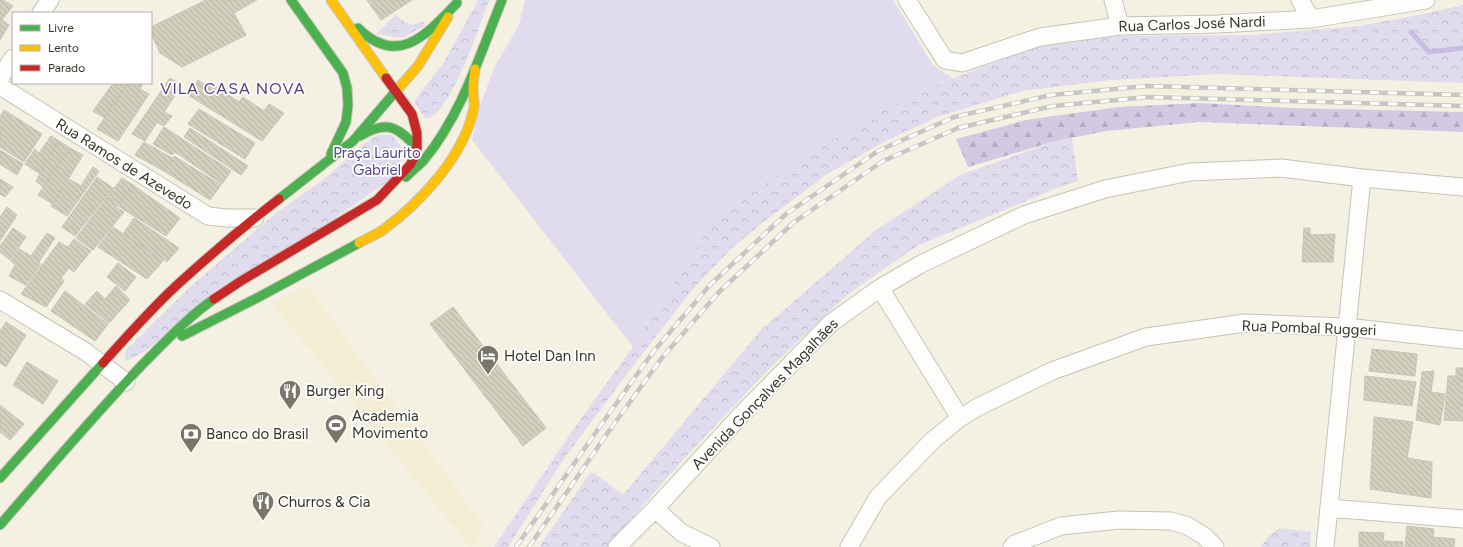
<svg xmlns="http://www.w3.org/2000/svg" width="1463" height="547" font-family="Figtree,sans-serif">
<defs>
<pattern id="forest-firs" width="22" height="20" patternUnits="userSpaceOnUse"><rect width="22" height="20" fill="#d2cae3"/><path d="M5 1l3.5 6h-7zM16 11l3.5 6h-7z" fill="#b5aec3"/></pattern>
<pattern id="park-crowns" width="20" height="18" patternUnits="userSpaceOnUse"><rect width="20" height="18" fill="#e1dbee"/><path d="M2 6a3 3 0 1 1 6 0M12 15a3 3 0 1 1 6 0" fill="none" stroke="#c2bdcc"/></pattern>
<pattern id="building-back-hatch" width="6" height="6" patternUnits="userSpaceOnUse"><rect width="6" height="6" fill="#d3cfbd"/><path d="M-1 5l2 2M0 0l6 6M5-1l2 2" fill="none" stroke="#b6b2a3"/></pattern>
</defs>
<rect width="100%" height="100%" fill="#f4f1e2"/>
<path fill="#f3eed3" d="M307 286 484 526 472 547H470L272 303Z"/>
<path fill="#e1dbee" d="M525 0H893L933 65 952 78 914 93 819 147 715 218 633 347 472 140 479 109 494 68 519 25Z"/>
<path fill="url(#forest-firs)" d="M1200 103 1291 108 1463 112V132L1199 122 1106 131 1056 141 968 167 956 139 1026 120 1119 107Z"/>
<path fill="url(#park-crowns)" d="M478 0H489C482 19 448 123 425 118L415 103V100L444 62Z
M1463 5V83L1218 74 1111 80 1022 91 940 116 888 140 827 174 765 221 732 248 692 290 636 362 563 460 508 547H494L579 421 633 347 715 218 819 147 914 93 1035 47 1117 36 1252 35 1359 26 1429 13Z
M396 15C405 23 410 28 422 21L426 25 402 38 376 34Z
M377 135H392L406 152 391 179 145 351 129 360 124 361 126 350 191 286 275 214 325 178 363 145Z
M1072 138 1078 181 1057 188 917 246 848 294 770 368 681 462 607 547H539L590 473H594L623 495 761 330 876 230 960 175 1056 141Z
M1280 528 1311 532 1310 547H1261L1269 535Z"/>
<g fill="none" stroke-linecap="round" stroke-linejoin="round">
<path stroke="#c6bde1" stroke-width="5" d="M1411 32 1429 52 1463 48"/>
</g>
<path fill="url(#building-back-hatch)" stroke="#c7c4b9" d="M0 0H3L13 6 2 20 9 25 0 40Z
M206 0H257L234 13 246 35 182 67 160 53 151 33V27Z
M367 0H412L381 20Z
M170 78 182 85 164 112 172 116 164 126 157 122 145 141 132 134Z
M198 80 208 87 211 83 239 102 243 97 264 111 269 104 284 113 262 141 188 95Z
M113 83H128L105 118 93 111Z
M128 83H143L140 89 149 94 118 141 97 129Z
M199 109 255 143 245 159 188 124Z
M4 110 42 134 24 162 0 147V117Z
M164 127 231 171 222 184 175 152 172 155 153 144Z
M190 128 248 166 241 175 184 137Z
M51 136 59 141 40 174 25 164 35 149 39 153Z
M59 141 70 148 43 187 36 181Z
M144 142 172 158 164 171 135 155Z
M70 148 83 155 53 204 38 195Z
M0 150 23 164 17 175 0 164Z
M174 156 221 185 210 200 164 171Z
M93 167 99 171 67 216 51 206 69 179 81 186Z
M97 177 113 188 75 236 62 227Z
M122 178 133 185 116 207 124 212 93 250 76 238Z
M0 179 13 187 5 197 0 194Z
M133 185 180 218 166 236 118 206Z
M7 207 17 215 0 241V217Z
M134 218 179 248 167 262 123 234Z
M113 227 163 261 147 279 98 247Z
M13 228 26 237 10 260 0 252V246Z
M1304 228H1310V235L1335 234 1333 262H1302Z
M47 233 55 238 39 262 41 264 26 285 9 276 15 265 11 261 19 249 31 256Z
M74 239 91 251 74 272 69 268 61 278 64 281 46 307 21 294 59 242 68 247Z
M118 263 136 277 125 291 107 277Z
M116 286 130 300 109 323 85 304 97 291 105 299Z
M65 291 108 324 95 341 51 311Z
M453 307 546 428 523 446 430 324Z
M6 322 26 335 6 367 0 363V331Z
M1372 349 1417 354 1415 376 1369 371Z
M27 362 58 381 43 404 13 385Z
M1456 368H1463V421L1444 420 1448 376H1456Z
M1434 371 1431 392 1445 394 1440 425 1416 420 1422 372Z
M1365 376 1416 382 1412 406 1364 400Z
M0 405 24 424 10 440 0 432Z
M1374 417 1413 422 1407 458 1432 462 1431 498 1370 489Z
M1407 526 1434 529 1432 547H1405Z
M1359 532 1384 533 1383 541 1403 542V547H1359Z
M1433 537 1455 539 1454 547H1432Z"/>
<g fill="none" stroke-linecap="round" stroke-linejoin="round">
<g stroke="#c6c4b8" stroke-width="19">
<path id="street" d="M907 0 945 60 962 63 1040 37 1120 26 1218 24 1311 19 1426 0
M1113 0 1120 26
M1300 0 1311 19
M41 13 50 0
M0 78 13 58
M0 86 208 216 227 218H255
M880 288 960 418
M0 300 86 352 126 382
M1329 508 1463 519
M655 509 682 533 711 547
M617 547 655 509 741 415 831 323 880 288 921 264 1024 215 1105 189 1190 172 1281 168 1362 178 1463 187
M849 547 878 497 933 440 960 418 978 407 1052 371 1146 337 1245 323 1346 327 1463 340
M1012 547 1015 544 1061 526 1119 520 1171 521 1188 526 1204 536 1215 547
M1325 547 1362 178"/>
</g>
<g stroke="#c6c4b8" stroke-width="11">
<path id="fast" d="M291 0 343 73 347 88 348 105 346 122 331 154
M358 28C398 68 427 34 457 3
M360 136C387 120 397 126 417 148
M406 177C412 171 418 166 424 160 462 114 480 54 502 0
M279 199 353 141 396 91
M182 336 257 298 359 243
M0 478 103 363
M0 525C47 471 93 416 143 364 165 342 188 317 214 299"/>
</g>
<g stroke="#c6c4b8" stroke-width="11">
<path id="slow" d="M331 0 386 78
M396 91 418 66 448 17
M359 243C366 239 375 235 383 230 421 202 464 156 474 108 475 103 473 96 473 90 473 83 474 76 475 69"/>
</g>
<g stroke="#c6c4b8" stroke-width="11">
<path id="jam" d="M214 299 241 281 377 200 410 165 416 154 417 148V133L412 114 386 78
M103 363C127 336 151 309 177 285 210 255 244 226 279 199"/>
</g>
<use href="#street" stroke="#fdfdfb" stroke-width="17"/>
<use href="#fast" stroke="#4caf50" stroke-width="9"/>
<use href="#slow" stroke="#ffc107" stroke-width="9"/>
<use href="#jam" stroke="#c62828" stroke-width="9"/>
<g stroke="#c6c6c2" stroke-width="4.5">
<path id="rail" d="M516 547 601 425 653 352 710 285 786 214 878 151 954 117 1051 95 1147 86 1463 95
M529 547 609 431 661 359 718 293 793 223 883 161 958 128 1053 106 1148 97 1463 106"/>
</g>
<use href="#rail" stroke="#fff" stroke-width="3" stroke-dasharray="9" stroke-linecap="butt"/>
</g>
<defs>
<g id="hotel-pin" transform="scale(1.15)"><path d="M0 17L-7.5 6A9.5 9.5 0 1 1 7.5 6Z" fill="#79776a" stroke="#fff"/><path d="M-6-4.5h1.5V1H6V5H4.5V3h-9V5H-6ZM-4 0a1.8 1.8 0 1 1 3.6 0ZM.5 0V-2.5h3Q6-2.5 6 0Z" fill="#fff"/></g>
<g id="restaurant-pin" transform="scale(1.15)"><path d="M0 17L-7.5 6A9.5 9.5 0 1 1 7.5 6Z" fill="#79776a" stroke="#fff"/><path d="M-5-6h1v4h1v-4h1v4h1v-4h1v5L-1.5 .5V6h-2V.5L-5-1ZM5-6V6H3V1.5H1.5Q1.5-4 5-6Z" fill="#fff"/></g>
<g id="stadium-pin" transform="scale(1.15)"><path d="M0 17L-7.5 6A9.5 9.5 0 1 1 7.5 6Z" fill="#79776a" stroke="#fff"/><path d="M0-5a6.5 5 0 1 0 0 10a6.5 5 0 1 0 0-10ZM-3.5-1.8h7v3.6h-7Z" fill="#fff"/></g>
<g id="bank-pin" transform="scale(1.15)"><path d="M0 17L-7.5 6A9.5 9.5 0 1 1 7.5 6Z" fill="#79776a" stroke="#fff"/><path d="M-6-4H6V4H-6ZM0-2.3a2.3 2.3 0 1 0 0 4.6a2.3 2.3 0 1 0 0-4.6Z" fill="#fff"/></g>
</defs>
<g fill-rule="evenodd">
<use href="#hotel-pin" x="488" y="356"/>
<use href="#restaurant-pin" x="290" y="391"/>
<use href="#stadium-pin" x="336" y="425"/>
<use href="#bank-pin" x="191" y="434"/>
<use href="#restaurant-pin" x="263" y="502"/>
</g>
<g text-anchor="middle" dominant-baseline="central" stroke-width="3.5" stroke-linejoin="round" paint-order="stroke">
<g font-size="15" fill="#37352a" stroke="#fff">
<text transform="translate(1192 24) rotate(-2)">Rua Carlos José Nardi</text>
<text transform="translate(124 164) rotate(32)">Rua Ramos de Azevedo</text>
<text transform="translate(1309 328) rotate(2)">Rua Pombal Ruggeri</text>
<text transform="translate(765 394) rotate(-46)">Avenida Gonçalves Magalhães</text>
</g>
<g font-size="15" fill="#5a488e" stroke="#fff">
<text x="377" y="153">Praça Laurito<tspan x="377" dy="17">Gabriel</tspan></text>
</g>
<g font-size="15" fill="#37352a" stroke="#fff" text-anchor="start">
<text x="504" y="356">Hotel Dan Inn</text>
<text x="306" y="391">Burger King</text>
<text x="352" y="416">Academia<tspan x="352" dy="17">Movimento</tspan></text>
<text x="206" y="434">Banco do Brasil</text>
<text x="278" y="502">Churros &amp; Cia</text>
</g>
<g font-size="16" letter-spacing="1" fill="#534381" stroke="#fff">
<text x="233" y="88">VILA CASA NOVA</text>
</g>
</g>
<rect x="12" y="12" width="140" height="72" fill="#ffffff" stroke="#afaeaa"/>
<rect x="20" y="25" width="20" height="6" fill="#4caf50" stroke="#afaeaa"/>
<text x="48" y="32" font-size="12" fill="#37352a">Livre</text>
<rect x="20" y="45" width="20" height="6" fill="#ffc107" stroke="#afaeaa"/>
<text x="48" y="52" font-size="12" fill="#37352a">Lento</text>
<rect x="20" y="65" width="20" height="6" fill="#c62828" stroke="#afaeaa"/>
<text x="48" y="72" font-size="12" fill="#37352a">Parado</text>
</svg>
